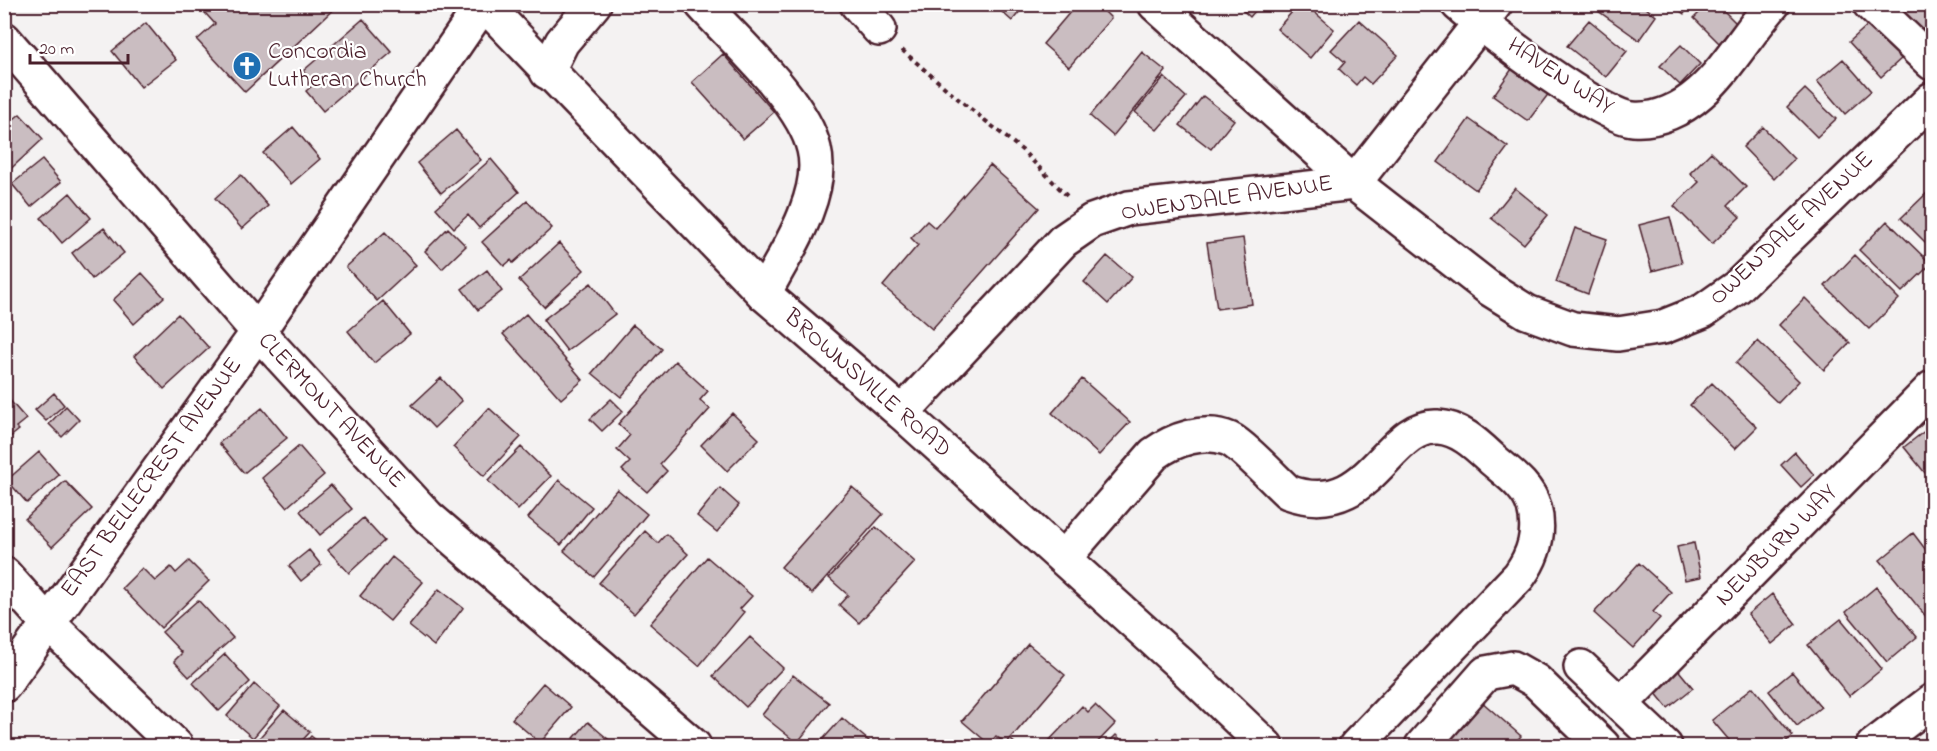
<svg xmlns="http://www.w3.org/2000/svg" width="1937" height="751" font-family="'Indie Flower',sans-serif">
<rect width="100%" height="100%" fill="#f4f2f2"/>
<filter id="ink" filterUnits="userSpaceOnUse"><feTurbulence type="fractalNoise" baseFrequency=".0167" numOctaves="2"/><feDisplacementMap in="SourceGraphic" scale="12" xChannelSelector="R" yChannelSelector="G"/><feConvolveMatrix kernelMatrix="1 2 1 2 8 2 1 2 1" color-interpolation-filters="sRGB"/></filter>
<g filter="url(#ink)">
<path fill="#cabdc1" stroke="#4a1f2b" stroke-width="1.5" d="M197 4H339L245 92 197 40 215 24Z
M993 4H1026L1012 21Z
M1077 4H1097L1111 18 1069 67 1043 44Z
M1236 4H1261L1250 17Z
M1299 4H1305L1334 29 1310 58 1277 29Z
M1597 4H1641L1656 16 1639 40 1594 8Z
M1671 4H1691L1684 14Z
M1708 4H1717L1737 24 1719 43 1694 18Z
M1889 4H1932V24L1920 36Z
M363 19 392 52 323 111 306 91 314 84 303 71Z
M1359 20 1398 55 1371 84 1363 77 1356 85 1339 69 1345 62 1331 50Z
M1589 20 1627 51 1606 77 1567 46Z
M146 23 176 60 141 87 112 51Z
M1870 23 1902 58 1881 77 1849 42Z
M1681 45 1700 64 1680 85 1660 66Z
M1142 52 1166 71 1113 136 1090 116Z
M723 54 774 112 743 139 692 82Z
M1843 59 1871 91 1845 114 1817 81Z
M1514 66 1550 92 1528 121 1493 96Z
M1164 77 1186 97 1157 130 1135 112Z
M1805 89 1836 119 1817 137 1787 107Z
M1203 96 1234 120 1211 149 1180 125Z
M20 114 43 139 4 175V127Z
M1469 119 1508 147 1476 190 1438 162Z
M293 127 320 159 291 184 263 153Z
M1763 127 1794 159 1774 179 1743 147Z
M456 130 481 160 441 193 417 163Z
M1711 152 1746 187 1728 205 1740 217 1712 244 1674 206 1699 182 1690 173Z
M491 159 519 192 479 228 468 215 454 228 436 208Z
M42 160 61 182 31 207 12 184Z
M990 165 1039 208 932 329 883 286 918 245 911 238 927 221 935 228Z
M241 175 268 206 242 229 215 198Z
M1515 188 1548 215 1524 244 1491 218Z
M1930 190 1932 192V249L1901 218Z
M70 193 91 218 62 243 41 218Z
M527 201 552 228 513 263 511 260 504 266 482 242Z
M1670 217 1682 263 1652 271 1639 225Z
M1887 221 1931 264 1902 292 1859 250Z
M104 228 124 253 92 279 72 253Z
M448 228 466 246 442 269 425 251Z
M1575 228 1607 239 1588 294 1556 282Z
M385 232 416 265 377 301 346 267Z
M1243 238 1252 304 1217 309 1207 243Z
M559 243 584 270 544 307 519 280Z
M1855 255 1899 299 1869 329 1825 286Z
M1107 256 1132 277 1108 304 1084 282Z
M487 270 502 291 478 310 462 289Z
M142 273 164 297 134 324 113 300Z
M591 283 615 314 567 351 543 320Z
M1805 298 1850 343 1824 370 1779 325Z
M383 301 410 334 374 363 348 331Z
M178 314 209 348 164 389 134 356Z
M526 314 583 380 561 399 503 334Z
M633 325 662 349 621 397 592 373Z
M1758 341 1799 381 1778 403 1736 363Z
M675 361 708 391 700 400 710 409 660 464 667 471 647 492 622 470 630 462 617 450 630 435 618 424Z
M441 378 462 401 434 428 412 405Z
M1082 379 1130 422 1099 455 1052 413Z
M1712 383 1757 427 1735 449 1690 405Z
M54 393 64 405 46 421 35 410Z
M6 396 26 419 16 427 19 430 4 442Z
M611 399 623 411 602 431 590 419Z
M66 406 79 420 62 437 49 424Z
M262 408 287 438 244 473 219 443Z
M489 408 521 437 484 476 453 447Z
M732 413 759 439 727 471 701 445Z
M1926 430 1932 437V466L1925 473 1904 447Z
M299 446 324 475 287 507 262 478Z
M521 447 551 476 518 510 488 481Z
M39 452 59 475 27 503 7 480Z
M1795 452 1814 475 1801 487 1781 465Z
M559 480 592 507 561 545 528 518Z
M65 481 92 509 52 547 25 519Z
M331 485 352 509 320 535 300 511Z
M852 487 883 514 812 594 781 567Z
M720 488 739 505 717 532 697 516Z
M617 489 647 514 594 577 564 551Z
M363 518 384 541 349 573 328 550Z
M876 527 915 562 859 623 839 605 848 595 829 578Z
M645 531 658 543 666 534 688 554 634 614 599 583Z
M1913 533 1932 558V624L1880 560Z
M1694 543 1701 577 1685 580 1677 547Z
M309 550 321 565 301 581 289 566Z
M392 557 423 582 390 621 360 596Z
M707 557 752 596 740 609 744 612 699 666 650 624Z
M189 561 209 581 161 628 122 588 142 568 155 581 171 567 176 573Z
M1639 563 1671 592 1653 612 1660 618 1633 648 1594 613Z
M1876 587 1917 637 1887 662 1846 612Z
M439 589 463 608 434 646 409 626Z
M1772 594 1796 624 1772 644 1748 614Z
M198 600 233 638 189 677 174 661 182 653 162 632Z
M1841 619 1882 669 1849 696 1808 645Z
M750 637 783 668 746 707 713 676Z
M1028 644 1065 675 1006 744 996 736 989 744 962 721Z
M225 654 250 682 219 711 193 683Z
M1675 666 1693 688 1668 708 1650 686Z
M1792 672 1821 707 1797 726 1769 691Z
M793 675 829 703 797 743 762 715Z
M543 683 571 707 540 743 512 719Z
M254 684 280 706 253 738 227 716Z
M1753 687 1793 736 1780 746H1734L1712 720Z
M1481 701 1521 736 1512 746H1429Z
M1095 705 1115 724 1094 746H1044L1082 706 1088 712Z
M284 710 310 732 297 746H252Z
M842 718 869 741 865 746H817Z
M588 722 615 745 613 746H567Z
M1116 735 1128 746H1105Z
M311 736 323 746H302Z
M1010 739 1018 746H1000L1006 744Z"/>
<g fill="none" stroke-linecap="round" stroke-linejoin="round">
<g stroke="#4a1f2b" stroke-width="38">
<path id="minor" d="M702 4C736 42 803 101 814 149 819 169 813 194 806 212 796 240 777 268 764 294
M857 4 879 29
M1155 4 1354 183 1495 4
M1458 4C1487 30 1600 117 1633 119 1658 121 1682 109 1700 93 1726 71 1749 31 1773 4
M1870 4 1932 63
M4 39 258 332 428 517 694 746
M547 72 562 42 594 4
M902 413 1063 241 1092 221 1129 208 1354 183 1490 289 1527 312 1573 329 1618 334 1663 327 1703 311 1737 287 1932 99
M1064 558 1154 454C1173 440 1205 428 1229 439 1242 445 1275 480 1288 492 1371 522 1386 423 1438 427 1460 428 1478 446 1492 459 1508 473 1528 486 1534 507 1541 533 1534 555 1519 576L1356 746
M4 574 47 622 176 746
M1581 667 1665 746
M4 685 258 332 483 4
M1621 704 1932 388
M1422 746 1486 673 1513 668 1536 681 1603 746
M1873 746 1932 701"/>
</g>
<g stroke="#4a1f2b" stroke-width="38">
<path id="major" d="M484 4 764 294 902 413 1178 662 1266 746"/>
</g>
<path stroke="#4a1f2b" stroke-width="4" stroke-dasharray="4.5 4.5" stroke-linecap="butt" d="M902 50 957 98 1022 150 1069 198"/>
<use href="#minor" stroke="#fff" stroke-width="33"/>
<use href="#major" stroke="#fff" stroke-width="33"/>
</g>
</g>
<defs>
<g id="church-disc" transform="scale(1.5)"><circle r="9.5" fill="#1f6fb2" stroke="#fff"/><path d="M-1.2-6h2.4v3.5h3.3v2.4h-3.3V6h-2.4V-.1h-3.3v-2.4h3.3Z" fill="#fff"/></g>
</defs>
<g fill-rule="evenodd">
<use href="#church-disc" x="247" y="66"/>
</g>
<g text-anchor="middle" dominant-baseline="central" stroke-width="4.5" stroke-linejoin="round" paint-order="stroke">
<g font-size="24" fill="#4a1f2b" stroke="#fff" text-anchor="start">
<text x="268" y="52">Concordia<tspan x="268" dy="28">Lutheran Church</tspan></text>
</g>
<g font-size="24" fill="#4a1f2b" stroke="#fff">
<text transform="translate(1560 77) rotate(33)">HAVEN WAY</text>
<text transform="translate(1227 199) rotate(-8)">OWENDALE AVENUE</text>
<text transform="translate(1792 229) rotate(-43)">OWENDALE AVENUE</text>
<text transform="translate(867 384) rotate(41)">BROWNSVILLE ROAD</text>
<text transform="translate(331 411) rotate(47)">CLERMONT AVENUE</text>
<text transform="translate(152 478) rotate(-54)">EAST BELLECREST AVENUE</text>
<text transform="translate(1777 546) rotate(-45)">NEWBURN WAY</text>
</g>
</g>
<rect width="1937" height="751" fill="none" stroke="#fff" stroke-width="24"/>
<rect x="12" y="12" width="1913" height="727" fill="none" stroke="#4a1f2b" stroke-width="2" filter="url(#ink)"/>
<path d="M30 54v9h98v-9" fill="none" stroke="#4a1f2b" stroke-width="3"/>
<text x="39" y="54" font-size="18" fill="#4a1f2b" stroke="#ffffff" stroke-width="4.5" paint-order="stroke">20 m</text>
</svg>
